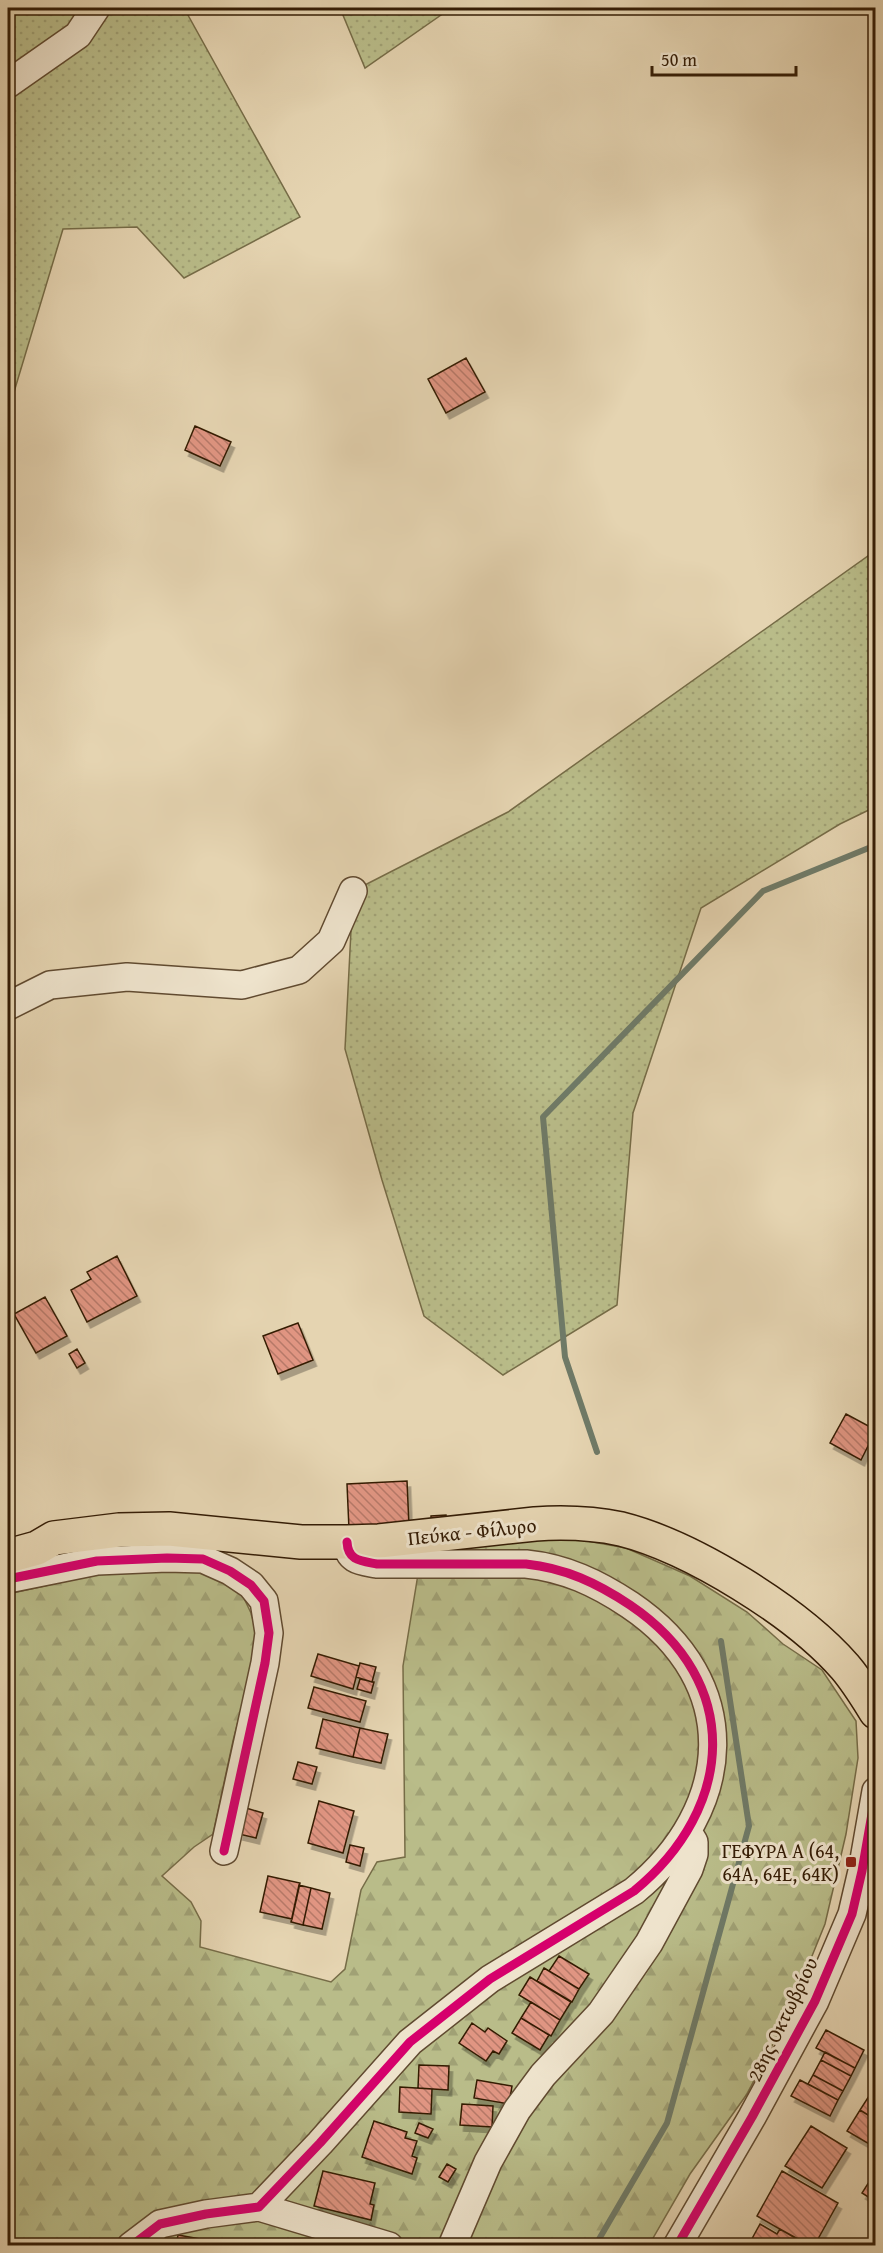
<svg xmlns="http://www.w3.org/2000/svg" width="883" height="2253" font-family="'Gentium Book Plus',serif">
<defs>
<pattern id="grass-dots" width="8" height="8" patternUnits="userSpaceOnUse" patternTransform="scale(1.5)"><rect width="8" height="8" fill="#b9bc89"/><path d="M2 2h.1M6 6h.1" fill="none" stroke="#a0a175" stroke-width="1.8" stroke-linecap="round"/></pattern>
<pattern id="forest-firs" width="22" height="20" patternUnits="userSpaceOnUse" patternTransform="scale(1.5)"><rect width="22" height="20" fill="#b9bc89"/><path d="M5 1l3.5 6h-7zM16 11l3.5 6h-7z" fill="#a0a175"/></pattern>
<pattern id="building-back-hatch" width="6" height="6" patternUnits="userSpaceOnUse" patternTransform="scale(1.5)"><rect width="6" height="6" fill="#e09582"/><path d="M-1 5l2 2M0 0l6 6M5-1l2 2" fill="none" stroke="#b67968"/></pattern>
<filter id="shadow"><feDropShadow dx="3.5" dy="6" stdDeviation="0" flood-color="#0004"/></filter>
</defs>
<rect width="100%" height="100%" fill="#e5d4b1"/>
<filter id="stains"><feTurbulence type="fractalNoise" baseFrequency=".00333" numOctaves="4"/><feColorMatrix values="0 0 0 0 .2 0 0 0 0 .09 0 0 0 0 .02 0 0 0 .5 -.17"/></filter>
<radialGradient id="worn" r=".72"><stop offset=".6" stop-color="#630" stop-opacity="0"/><stop offset="1" stop-color="#630" stop-opacity=".3"/></radialGradient>
<path fill="url(#grass-dots)" stroke="#766c47" stroke-width="1.5" d="M8 8H184L300 217 184 278 137 227 63 229 8 412Z
M340 8H451L365 68Z
M875 551V807L840 824 701 908 633 1113 617 1305 503 1375 424 1316 382 1180 345 1049 353 891 508 812Z"/>
<path fill="url(#forest-firs)" stroke="#766c47" stroke-width="1.5" d="M565 1537 626 1548 690 1576 747 1612 783 1644 822 1670 856 1721 858 1758 846 1834 825 1924 788 2015 747 2094 690 2174 649 2245H8V1594L113 1571H206L240 1590 251 1613 259 1640 233 1741 213 1834 194 1847 162 1876 191 1902 201 1921 200 1947 331 1982 345 1969 361 1890 377 1862 405 1857 403 1666 422 1550Z"/>
<g fill="none" stroke-linecap="round" stroke-linejoin="round">
<path stroke="#6f7a67" stroke-width="6" d="M597 1452 565 1357 543 1117 763 891 876 845
M595 2246 667 2123 749 1826 721 1641"/>
</g>
<path fill="url(#building-back-hatch)" stroke="#341c05" stroke-width="1.5" filter="url(#shadow)" d="M466 358 485 392 446 413 428 379Z
M195 426 231 442 220 466 185 450Z
M117 1256 137 1296 87 1322 71 1290 91 1279 87 1272Z
M45 1297 67 1336 36 1353 14 1314Z
M298 1323 313 1360 278 1374 263 1336Z
M77 1349 85 1363 77 1368 69 1354Z
M846 1414 876 1430 861 1460 830 1443Z
M407 1481 409 1526 349 1529 347 1484Z
M446 1515 447 1522 431 1524V1516Z
M318 1654 359 1666 353 1689 311 1676Z
M360 1663 376 1667 372 1682 356 1677Z
M360 1679 374 1682 371 1693 357 1689Z
M314 1687 366 1701 360 1722 308 1708Z
M323 1719 360 1728 353 1757 316 1748Z
M360 1728 388 1734 381 1763 353 1757Z
M298 1762 317 1767 312 1784 293 1779Z
M319 1801 354 1811 343 1853 308 1843Z
M246 1808 263 1813 256 1838 239 1834Z
M350 1845 364 1848 360 1866 346 1862Z
M268 1876 300 1883 292 1919 260 1912Z
M299 1885 311 1888 303 1925 291 1922Z
M311 1888 330 1893 322 1929 303 1925Z
M559 1956 589 1974 579 1989 549 1971Z
M544 1968 579 1989 572 2002 537 1981Z
M530 1977 571 2002 560 2020 519 1995Z
M531 2002 560 2020 551 2036 521 2018Z
M521 2018 549 2035 540 2050 512 2033Z
M472 2023 485 2032 488 2028 507 2041 499 2054 493 2051 486 2061 459 2043Z
M826 2030 864 2050 855 2068 816 2048Z
M825 2052 855 2068 851 2076 821 2060Z
M821 2060 851 2076 843 2091 813 2075Z
M419 2065 449 2066 448 2090 418 2088Z
M813 2075 843 2091 838 2100 808 2084Z
M477 2080 512 2086 509 2104 474 2098Z
M800 2080 838 2100 830 2116 791 2096Z
M876 2085V2101L869 2096Z
M400 2087 432 2089 431 2114 399 2112Z
M869 2096 876 2101V2120L860 2110Z
M462 2104 493 2106 492 2127 460 2125Z
M860 2110 876 2120V2148L847 2131Z
M374 2121 407 2132 405 2138 417 2141 412 2156 417 2158 412 2174 362 2157Z
M419 2123 433 2129 428 2138 415 2133Z
M811 2126 847 2148 822 2188 785 2166Z
M447 2164 456 2169 448 2182 439 2177Z
M323 2171 375 2183 370 2204 374 2205 371 2220 314 2206Z
M782 2171 838 2203 814 2246H809L757 2216Z
M876 2171V2202L862 2193Z
M760 2224 777 2234 780 2229 800 2240 797 2246H748Z
M178 2235 201 2239 199 2246H176Z"/>
<g fill="none" stroke-linecap="round" stroke-linejoin="round">
<g stroke="#604a30" stroke-width="30">
<path id="minor" d="M8 84 78 35 96 8
M8 1006 50 985 127 977 242 985 299 970 331 941 353 891
M8 1579 97 1561 167 1558 203 1559 230 1571 251 1585 264 1601 269 1633 265 1663 224 1851
M259 2207 389 2246
M131 2246 160 2224 206 2214 259 2207 320 2143 410 2042 490 1979 634 1891C735 1808 744 1682 630 1605 597 1583 565 1568 526 1564H377C361 1561 348 1561 347 1542
M452 2246 488 2162 517 2110 543 2075 601 2013 649 1943 689 1869 694 1854V1842L688 1832
M677 2246 752 2117 815 2001 852 1914 862 1871 876 1791"/>
</g>
<g stroke="#341c05" stroke-width="36">
<path id="major" d="M8 1556 37 1548 54 1538 119 1530 169 1529 301 1542H347L379 1541 535 1524C564 1522 592 1523 621 1529 692 1547 797 1612 845 1667 857 1681 866 1696 876 1712"/>
</g>
<use href="#minor" stroke="#eee3cc" stroke-width="27"/>
<use href="#major" stroke="#e5d4b1" stroke-width="33"/>
<g stroke="#eee3cc" stroke-width="13">
<path id="cycleway" d="M8 1579 97 1561 167 1558 203 1559 230 1571 251 1585 264 1601 269 1633 265 1663 224 1851
M131 2246 160 2224 206 2214 259 2207 320 2143 410 2042 490 1979 634 1891C735 1808 744 1682 630 1605 597 1583 565 1568 526 1564H377C361 1561 348 1561 347 1542
M677 2246 752 2117 815 2001 852 1914 862 1871 876 1791"/>
</g>
<use href="#cycleway" stroke="#d6006c" stroke-width="9"/>
</g>
<rect fill="#8f2418" stroke="#eee3cc" stroke-width="2" x="845" y="1856" width="12" height="12" rx="3"/>
<g text-anchor="middle" dominant-baseline="central" stroke-width="6" stroke-linejoin="round" paint-order="stroke">
<g font-size="20" fill="#341c05" stroke="#eee3cc">
<text transform="translate(472 1531) rotate(-6)">Πεύκα - Φίλυρο</text>
<text transform="translate(782 2019) rotate(-64)">28ης Οκτωβρίου</text>
</g>
<g font-size="20" fill="#341c05" stroke="#eee3cc" text-anchor="end">
<text x="839" y="1850">ΓΕΦΥΡΑ A (64,<tspan x="839" dy="23">64Α, 64Ε, 64Κ)</tspan></text>
</g>
</g>
<rect width="883" height="2253" fill="none" stroke="#e5d4b1" stroke-width="30"/>
<rect x="9" y="9" width="865" height="2235" fill="none" stroke="#341c05" stroke-width="3"/>
<rect x="15" y="15" width="853" height="2223" fill="none" stroke="#341c05" stroke-width="1.5"/>
<path d="M652 66v9h144v-9" fill="none" stroke="#341c05" stroke-width="3"/>
<text x="661" y="66" font-size="18" fill="#341c05" stroke="#eee3cc" stroke-width="4.5" paint-order="stroke">50 m</text>
<rect width="100%" height="100%" filter="url(#stains)"/>
<rect width="100%" height="100%" fill="url(#worn)"/>
</svg>
